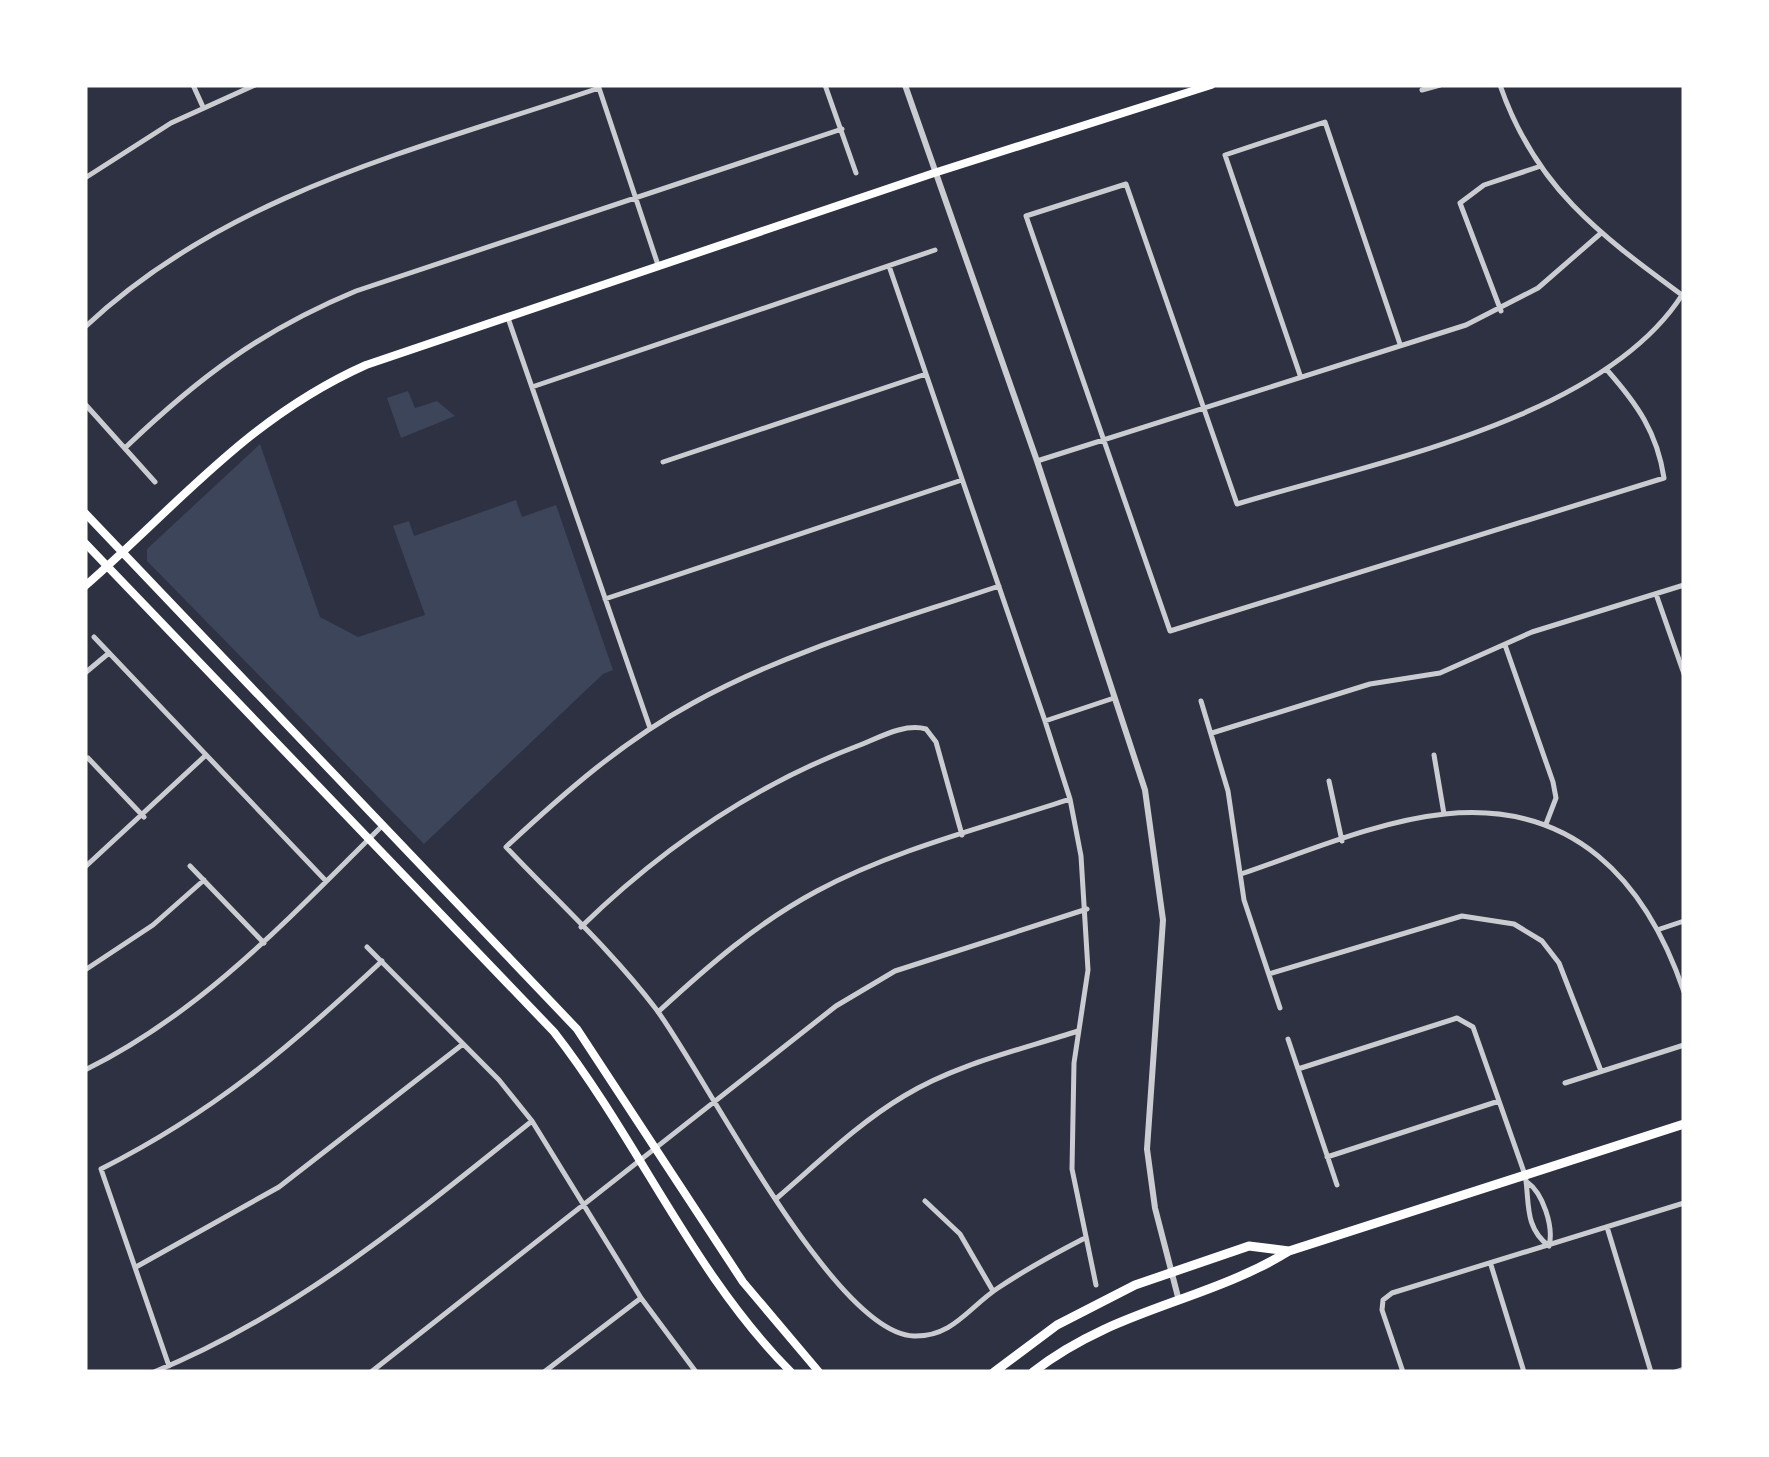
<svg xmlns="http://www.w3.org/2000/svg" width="1769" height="1457" font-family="'Sofia Sans Condensed',sans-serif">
<rect width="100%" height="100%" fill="#2d3142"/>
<path fill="#3c4559" d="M408 391 415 408 437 401 455 416 401 438 387 398Z
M260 444 320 617 358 637 425 615 393 526 409 521 414 536 516 500 522 517 556 505 613 670 603 674 424 844 147 561V549Z"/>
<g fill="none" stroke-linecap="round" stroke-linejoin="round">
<path stroke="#caccd0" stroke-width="5" d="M193 85 203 107
M598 85 658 265
M825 85 856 173
M1500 85C1535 187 1599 234 1682 295 1603 419 1372 463 1237 504L1126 184 1026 216 1170 631 1664 478C1657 432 1637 404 1607 370
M1422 90 1440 85
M85 178 171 123 255 85
M889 266 1045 721 1070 799 1081 856 1088 970 1074 1063 1072 1169 1096 1285
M1501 311 1460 203 1484 185 1538 167
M508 318 650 728
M85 327C227 193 419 149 599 88
M1300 375 1225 155 1325 122 1400 344
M532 387 935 250
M85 404 155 482
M126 447C199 377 262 330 356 291L842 129
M1037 461 1466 325 1538 288 1600 234
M663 462 926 374
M999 586C896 621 789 650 693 703 623 741 564 793 506 847 556 900 612 951 656 1009 706 1076 834 1334 914 1336 953 1337 969 1307 998 1288 1025 1270 1054 1254 1083 1239
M1656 594 1684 674
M605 599 962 480
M94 637 326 881
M1505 645 1553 782 1556 798 1546 824
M85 673 109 653
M1201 701 1228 791 1244 900 1280 1008
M1045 721 1114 698
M1212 733 1370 684 1440 673 1532 632 1684 585
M1434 755 1444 814
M88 758 144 817
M1329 781 1342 841
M190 866 264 943
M85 867 206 755
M1241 874C1306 852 1377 821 1445 814 1573 801 1646 880 1684 992
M581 927C663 847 753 785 860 745 880 737 905 723 926 729L936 742 962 835
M1660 929 1684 921
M367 947 499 1080 532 1121 641 1298 696 1372
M85 970 153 925 204 880
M1269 974 1462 916 1514 924 1542 941 1559 963 1601 1071
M658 1012C708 966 757 923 817 891 895 849 986 827 1070 799
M1288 1039 1337 1185
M1298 1069 1457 1018 1473 1027 1525 1175C1530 1199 1523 1227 1549 1246
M85 1070C203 1012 291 916 383 825
M1565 1083 1684 1045
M1327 1157 1499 1101
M1527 1182C1543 1193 1554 1227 1549 1246
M777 1198C818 1163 857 1124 904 1096 956 1064 1020 1050 1078 1031
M925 1201 960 1234 993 1291
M1607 1227 1651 1372
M1491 1265 1524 1372
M136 1267 279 1187 463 1044
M169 1366 101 1169C214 1112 290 1047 382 961
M154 1372C296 1314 413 1216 532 1121
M371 1372 836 1006 895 971 1087 909
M544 1372 641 1298
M1403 1372 1382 1310 1383 1300 1392 1293 1684 1203
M1675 1372 1684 1369"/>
<path stroke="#caccd0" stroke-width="6" d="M905 85 1037 461 1145 790 1163 920 1147 1149 1155 1208 1178 1297"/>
<path stroke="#fff" stroke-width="8" d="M85 513 577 1029 743 1282 819 1372
M85 543 554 1032C639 1141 693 1274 791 1372
M85 586C179 504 249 417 366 365L934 173 1211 85"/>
<path stroke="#fff" stroke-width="9" d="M994 1372 1057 1325 1135 1285 1249 1246 1289 1251
M1033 1372C1115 1308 1206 1302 1289 1251L1684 1124"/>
</g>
<rect width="1769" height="1457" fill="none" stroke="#ffffff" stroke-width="175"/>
</svg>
